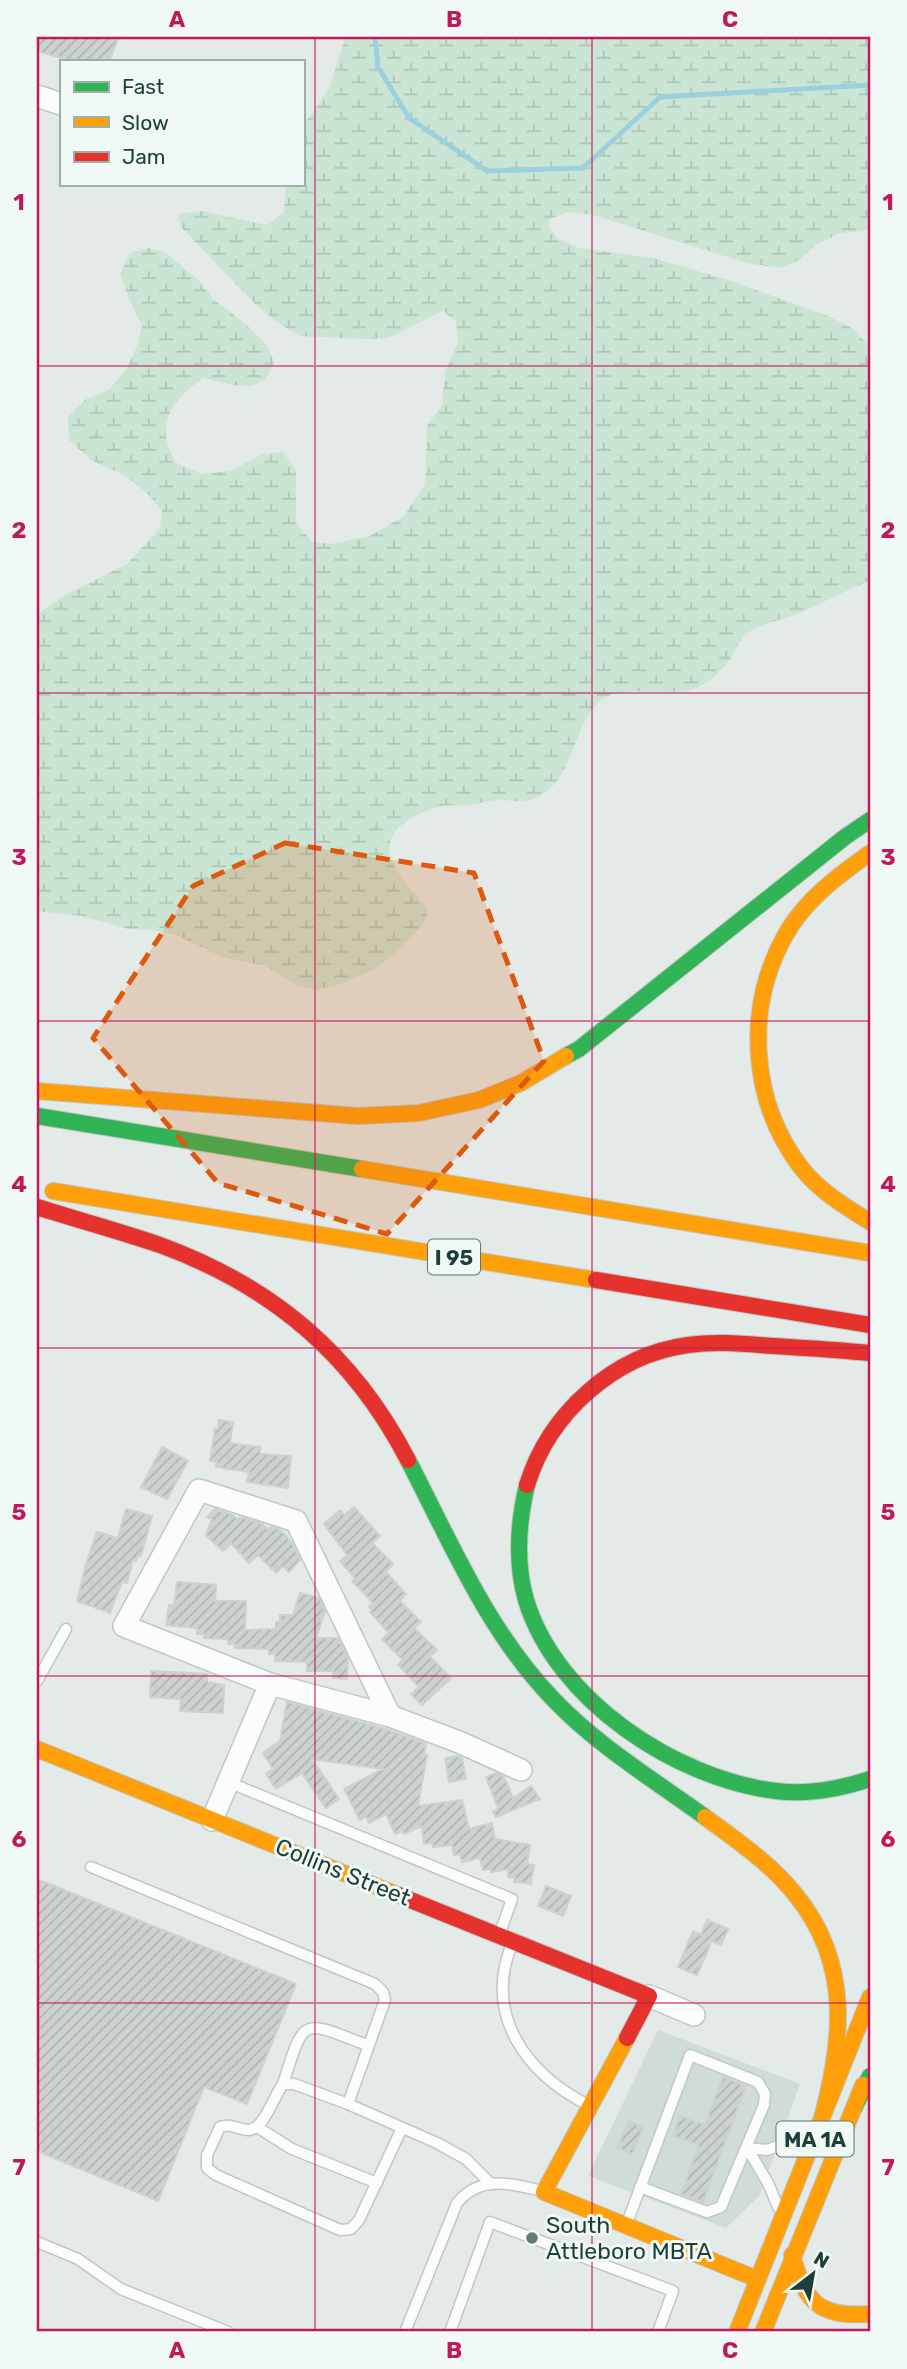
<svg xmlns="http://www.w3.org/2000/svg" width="907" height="2369" font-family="Rubik,sans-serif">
<defs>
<pattern id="wetland-marsh" width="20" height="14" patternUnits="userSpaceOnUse" patternTransform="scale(1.75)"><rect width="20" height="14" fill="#cae5d4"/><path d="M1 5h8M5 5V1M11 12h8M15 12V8" fill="none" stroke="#adc6b7"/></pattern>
<pattern id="building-hatch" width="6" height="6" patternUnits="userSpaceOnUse" patternTransform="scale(1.75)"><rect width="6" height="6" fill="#cbd2d0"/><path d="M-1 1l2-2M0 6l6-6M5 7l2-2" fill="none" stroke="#aeb5b3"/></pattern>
</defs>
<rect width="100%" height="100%" fill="#e3eae7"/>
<path fill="#d0dcd7" d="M658 2030 800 2084 760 2195 726 2228 588 2176Z"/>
<path fill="url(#wetland-marsh)" d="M345 37H870V230L840 233 816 245 799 260 781 268 747 263 593 215 567 212 550 219 549 227 557 238 579 248 653 258 722 278 826 315 852 328 870 346V581C845 590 822 604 797 614 783 620 766 622 752 630 741 636 737 648 730 659 721 671 708 684 693 689 666 698 622 682 600 701 570 728 575 783 533 799 522 804 507 799 496 800 487 801 478 804 470 805 461 807 452 804 443 806 426 809 397 822 391 839 382 863 413 890 426 907L427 916 421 927 396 953 375 969 332 987 312 989 296 985 263 965 222 957 179 936 153 930 128 929 82 916 37 911V614L65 595 127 564 160 528 162 510 148 494 124 475 91 460 69 440 68 417 86 399 109 390 127 368 138 344 142 325 129 299 120 274 130 253 148 248 166 253 198 280 213 299 242 321 265 343 274 361C264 398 233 385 204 378 184 391 164 408 166 435 166 444 172 454 175 462L201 474 231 471 262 454 283 452 296 470V522L312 542 331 544 370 536 404 516 425 484 427 426 442 405 445 372 458 343 456 322 443 311 388 338 362 339 300 336 280 324 255 304 181 227 178 214 202 211 267 225 284 212 286 184H303V126L330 87Z"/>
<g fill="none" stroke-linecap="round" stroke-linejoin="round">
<path stroke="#9ecfdd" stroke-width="5" d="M375 37 378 67 409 118 487 171 583 168 660 97 870 85"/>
</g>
<path fill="url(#building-hatch)" stroke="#cbd3d0" stroke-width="2" d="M37 37H119L109 61H71L37 51Z
M219 1420 233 1422 230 1443 260 1447V1454L291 1456 288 1488 247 1482 249 1472 216 1467 217 1462 210 1461 215 1429H218Z
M162 1447 188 1461 167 1499 141 1487Z
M354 1507 380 1536 372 1543 393 1564 386 1572 406 1594 400 1601 421 1622 414 1628 437 1650 430 1657 451 1678 422 1705 411 1694 419 1687 398 1665 403 1660 382 1639 389 1633 370 1612 372 1610 369 1607 373 1603 352 1581 355 1578 340 1561 347 1555 324 1524 340 1510 344 1515Z
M126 1509 152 1516 141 1556 138 1555 136 1561 133 1560 127 1583 122 1582 110 1613 77 1601 86 1564 97 1532 118 1538Z
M215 1509 233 1515 238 1520 241 1517 262 1524 268 1529 271 1527 279 1529 291 1541 300 1560 289 1572 283 1566 276 1573 258 1555 249 1563 231 1543 223 1551 206 1535 212 1519 207 1517Z
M177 1582 216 1585 215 1601H246L245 1630 276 1629V1622H280V1615H293L300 1593 319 1598 325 1611 316 1638H338L348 1658 347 1679 333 1678V1671H307V1662L275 1661V1654H269V1649L235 1648V1644H228V1639L204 1638V1634H197V1628L166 1625 169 1605 174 1606Z
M151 1671 207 1674V1682L224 1685 223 1713 180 1711 181 1699 150 1697Z
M287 1702 386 1729 426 1744 424 1756 427 1755 418 1806 462 1800 469 1829 492 1823 495 1839 530 1845 527 1864 534 1865 531 1884 514 1882 515 1878 508 1877 509 1869 491 1872V1869L483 1870 480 1858 462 1862 460 1854 454 1855 452 1845 433 1847 432 1843 424 1844 422 1826 404 1834 403 1831 395 1834 386 1814 369 1823 366 1816 360 1820 344 1789 383 1769 312 1759 339 1799 326 1808 302 1773 276 1789 266 1774 273 1769 263 1753 280 1741Z
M458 1756 462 1758 466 1779 449 1782 445 1758Z
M496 1773 504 1777 513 1798 531 1786 540 1799 496 1817 493 1812 498 1808 486 1777Z
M37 1879 296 1984 247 2104 204 2087 158 2201 37 2151Z
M546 1886 571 1896 563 1916 538 1906Z
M707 1920 728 1929 721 1945 712 1941 697 1975 678 1967 693 1931 701 1935Z
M723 2077 746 2086 703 2202 681 2194 699 2145 673 2136 680 2116 705 2125Z
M629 2121 643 2127 632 2154 617 2148Z"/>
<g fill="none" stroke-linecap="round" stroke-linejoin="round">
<g stroke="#c0c7c4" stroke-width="13">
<path id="lane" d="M37 1681 66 1629
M228 1782 512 1899 500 1933
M91 1867 375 1984 383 1992 385 2000 348 2104 437 2143 466 2159 490 2183
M512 1944C483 2015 526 2074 590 2106
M283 2084C305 2015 301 2020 367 2045
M348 2104 294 2084H283C274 2096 264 2129 249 2130 237 2130 234 2123 220 2127L207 2155V2168L216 2175 340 2230 351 2229 359 2220 402 2128
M257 2127 292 2149 377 2183
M747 2148 768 2183 778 2207
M747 2148 767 2150 807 2135
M627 2223 690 2055 758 2082 765 2094 764 2105 721 2207 707 2212 640 2187
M37 2242 78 2259 121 2289 228 2332
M405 2332 457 2203C480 2175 511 2183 542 2191
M450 2332 490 2222 673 2291 658 2332"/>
</g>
<g stroke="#c0c7c4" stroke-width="24">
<path id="street" d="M37 96 61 104
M199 1490 296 1521 390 1716 270 1684 124 1626Z
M390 1716 459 1742 521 1770
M212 1820 270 1684
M649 1996 694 2015"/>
</g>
<g stroke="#bec7c4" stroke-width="18">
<path id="fast" d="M566 1056 579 1049 845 837 870 820
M37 1116 362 1169
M408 1460C451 1543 488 1632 554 1700 598 1746 654 1780 705 1817
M527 1485C518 1523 515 1562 526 1600 556 1700 676 1779 776 1791 808 1795 840 1789 870 1779
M854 2108 870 2076"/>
</g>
<g stroke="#bec7c4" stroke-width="18">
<path id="slow" d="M870 853C839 875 805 900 786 934 744 1008 750 1103 803 1170 821 1192 846 1207 870 1222
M37 1091 358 1116 419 1113 479 1100 521 1083 566 1056
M362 1169 870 1253
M53 1191 596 1280
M37 1749 398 1895
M705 1817C736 1840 770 1863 795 1894 854 1966 842 2045 819 2129
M627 2038 544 2192 757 2279
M792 2255C806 2303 818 2317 870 2314
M737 2332 870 1997
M763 2332 863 2085"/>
</g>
<g stroke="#bec7c4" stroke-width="18">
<path id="jam" d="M37 1207C78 1220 119 1231 160 1245 272 1286 353 1354 408 1460
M596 1280 870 1325
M527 1485C549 1414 613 1355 688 1345 717 1341 745 1344 774 1346 806 1348 838 1350 870 1353
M398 1895 649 1996 627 2038"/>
</g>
<use href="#lane" stroke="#fbfcfb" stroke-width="10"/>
<use href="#street" stroke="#fbfcfb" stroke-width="21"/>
<use href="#fast" stroke="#30b455" stroke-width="16"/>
<use href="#slow" stroke="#ff9f0a" stroke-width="16"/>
<use href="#jam" stroke="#e5322d" stroke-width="16"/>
</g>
<path fill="#de580e" fill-opacity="0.2" stroke="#de580e" stroke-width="5" stroke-dasharray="14 9" stroke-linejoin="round" d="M285 843 474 873 544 1061 387 1234 218 1183 93 1038 193 886Z"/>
<path fill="none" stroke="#c2185b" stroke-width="2" stroke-opacity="0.55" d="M315 37V2332M592 37V2332M37 366H870M37 693H870M37 1021H870M37 1348H870M37 1676H870M37 2003H870"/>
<circle fill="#637b76" stroke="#f0f9f5" stroke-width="2.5" cx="532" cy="2238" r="7"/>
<g text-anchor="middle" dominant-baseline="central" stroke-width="6" stroke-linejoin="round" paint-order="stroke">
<g fill="#f0f9f5" stroke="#5d7771" stroke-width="2">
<rect x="428" y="1239.5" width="52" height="35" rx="5"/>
<rect x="776.5" y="2121.5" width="77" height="35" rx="5"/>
</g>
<g font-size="21" font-weight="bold" fill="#1e3f39">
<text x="454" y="1257">I 95</text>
<text x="815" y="2139">MA 1A</text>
</g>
<g font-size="23" fill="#1e3f39" stroke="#f0f9f5">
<text transform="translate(343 1872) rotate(22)">Collins Street</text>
</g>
<g font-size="23" fill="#1e3f39" stroke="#f0f9f5" text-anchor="start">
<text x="546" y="2225">South<tspan x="546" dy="26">Attleboro MBTA</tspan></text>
</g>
</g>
<rect width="907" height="2369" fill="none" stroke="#f0f9f5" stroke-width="77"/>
<rect x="60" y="60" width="245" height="126" fill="#f0f9f5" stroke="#9cafaa" stroke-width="2"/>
<rect x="74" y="82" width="35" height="10" fill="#30b455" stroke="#9cafaa" stroke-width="2"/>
<text x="122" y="94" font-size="21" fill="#1e3f39">Fast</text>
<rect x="74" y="117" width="35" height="10" fill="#ff9f0a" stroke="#9cafaa" stroke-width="2"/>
<text x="122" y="130" font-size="21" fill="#1e3f39">Slow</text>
<rect x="74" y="152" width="35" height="10" fill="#e5322d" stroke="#9cafaa" stroke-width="2"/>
<text x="122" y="164" font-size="21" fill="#1e3f39">Jam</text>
<g transform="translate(813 2274) rotate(31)" stroke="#f0f9f5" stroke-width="5" paint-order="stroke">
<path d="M0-5L12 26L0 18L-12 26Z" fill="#1e3f39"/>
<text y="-10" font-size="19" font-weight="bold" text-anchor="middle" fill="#1e3f39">N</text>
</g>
<rect x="38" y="38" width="831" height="2292" fill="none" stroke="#c2185b" stroke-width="2.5"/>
<g font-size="23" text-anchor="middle" font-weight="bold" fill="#c2185b">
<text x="177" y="27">A</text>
<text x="454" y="27">B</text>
<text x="730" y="27">C</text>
<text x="19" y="210">1</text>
<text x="888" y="210">1</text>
<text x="19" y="538">2</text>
<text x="888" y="538">2</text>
<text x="19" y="865">3</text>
<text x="888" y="865">3</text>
<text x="19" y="1192">4</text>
<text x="888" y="1192">4</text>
<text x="19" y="1520">5</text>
<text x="888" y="1520">5</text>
<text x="19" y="1847">6</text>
<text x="888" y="1847">6</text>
<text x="19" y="2175">7</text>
<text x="888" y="2175">7</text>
<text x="177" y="2358">A</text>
<text x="454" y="2358">B</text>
<text x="730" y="2358">C</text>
</g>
</svg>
